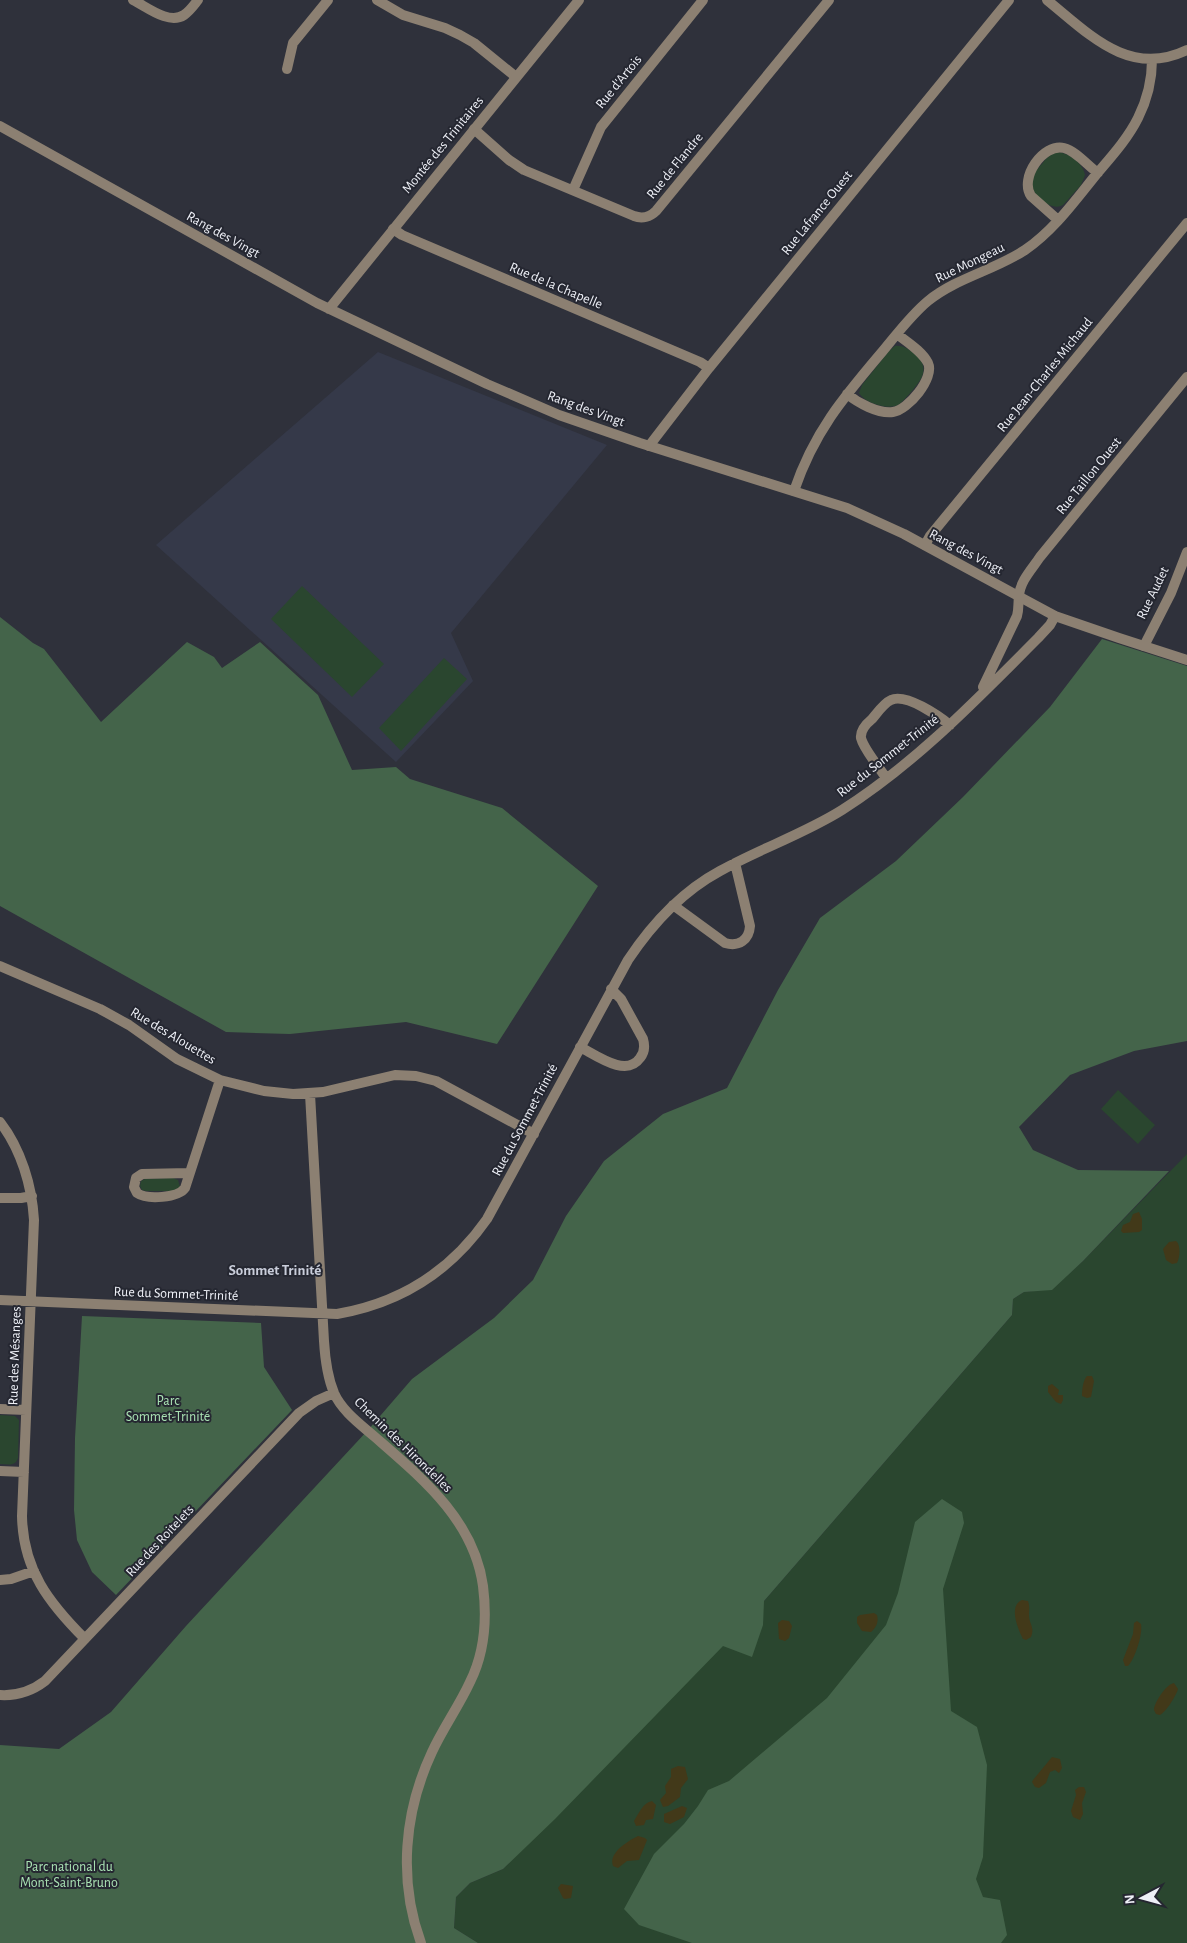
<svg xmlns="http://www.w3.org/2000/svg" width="1187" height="1943" font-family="'Alegreya Sans',sans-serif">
<rect width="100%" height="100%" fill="#2f313b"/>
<path fill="#353949" d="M378 352 607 445 451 633 473 681 396 762 156 545Z"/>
<path fill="#2a462f" d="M1057 152C1069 153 1083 163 1085 175L1081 185 1064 204C1054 213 1033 197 1032 185 1031 176 1036 170 1042 164 1046 158 1050 155 1057 152Z
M895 346C904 345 909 350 916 355 930 368 922 379 912 391 907 396 903 402 898 405 887 410 865 403 859 393L862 385 889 351Z
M302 586 384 664 352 697 271 619Z
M444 658 467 679 401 751 379 728Z
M1118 1090 1155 1125 1138 1144 1101 1109Z
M1187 1154V1943H478L454 1928 456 1897 470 1883 503 1869 764 1601 1012 1315 1013 1299 1024 1292 1052 1289 1083 1261Z
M173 1178 178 1180 180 1187 173 1191H146L142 1190 140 1186 141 1181 145 1179Z
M0 1415 15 1416 19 1420 18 1458C15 1467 8 1464 0 1464Z"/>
<path fill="#44644a" d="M0 617 33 643 44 649 101 722 187 642 214 657 222 668 260 642 318 695 352 770 396 767 410 779 502 808 598 886 497 1044 406 1022 290 1034 226 1032 0 906Z
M1102 639 1187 666V1041L1134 1051 1070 1075 1019 1127 1033 1150 1078 1170 1169 1171 1083 1261 1052 1290 1024 1292 1013 1299 1012 1315 764 1601 763 1625 752 1657 723 1646 555 1819 503 1869 470 1883 456 1897 454 1928 478 1943H0V1745L59 1749 111 1712 186 1626 368 1430 412 1379 494 1318 533 1280 566 1216 604 1161 663 1114 727 1088 778 990 820 918 896 861 963 797 1050 707Z
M82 1316 261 1323 264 1367 292 1410 116 1595 92 1572 77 1540 74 1510 75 1438Z
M942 1499 962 1512 964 1523 943 1589 951 1711 977 1727 987 1765 983 1857 976 1879 983 1897 1000 1900 1007 1935 1001 1943H692L639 1925 624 1909 654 1854 684 1824 698 1806 708 1790 729 1781 827 1698 886 1625 898 1593 915 1522Z"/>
<path fill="#423919" d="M1139 1212 1142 1219V1230L1139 1232 1123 1233 1121 1231 1123 1225 1130 1222 1133 1214Z
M1176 1241C1181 1245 1180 1257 1177 1263L1172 1264 1166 1260 1163 1249 1169 1242Z
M1087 1376H1092L1094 1381 1091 1397 1087 1398 1082 1396C1082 1390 1083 1380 1087 1376Z
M1052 1384 1059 1390 1058 1395H1063V1400L1061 1404 1056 1402 1048 1392V1386Z
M1022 1600 1028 1601C1030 1607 1029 1609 1029 1615 1029 1624 1035 1627 1031 1637L1026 1640 1023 1639C1018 1629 1008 1606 1022 1600Z
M874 1613 877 1615C879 1622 876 1628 871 1632L862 1631 857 1623V1617L860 1615Z
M782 1620 789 1621 792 1626 789 1638 785 1641 779 1639 778 1623Z
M1137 1621 1141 1624C1143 1634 1135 1659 1128 1666H1125L1123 1660 1133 1634 1134 1623Z
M1174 1683 1178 1689C1176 1696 1166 1712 1160 1715L1156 1714 1154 1710C1154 1703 1166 1684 1174 1683Z
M1052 1757 1060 1759 1062 1768 1059 1773 1055 1770 1050 1772 1046 1783 1039 1788 1035 1787 1032 1782 1033 1780Z
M678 1766 685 1767 688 1779 681 1788 680 1797 668 1806 663 1807 660 1800 666 1793 665 1786 671 1777V1769Z
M1079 1787H1084L1086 1792 1082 1803 1083 1814 1080 1820 1073 1817 1071 1811 1076 1795 1075 1790Z
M652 1801 656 1805 653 1819 646 1820 644 1825 636 1826 634 1821C639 1813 643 1803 652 1801Z
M682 1806 687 1808 684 1817 670 1824 664 1822V1814Z
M638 1836 645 1838 647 1840 639 1860 627 1861 618 1868 613 1866C608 1853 628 1841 638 1836Z
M561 1884 573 1886 571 1898 565 1899 563 1898 558 1888Z"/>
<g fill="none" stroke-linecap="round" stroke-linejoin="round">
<path stroke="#8c8072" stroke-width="10" d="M133 0C147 7 169 25 184 15 190 11 194 5 198 0
M377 0 403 15 445 28 460 35 474 43 516 77
M1047 0C1089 34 1129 78 1187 50
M287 69 293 43 328 0
M474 129 509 160 524 170 634 216C642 219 650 217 656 211L829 0
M573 190 601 127 703 0
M1058 220 1031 196C1019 178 1043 143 1064 148 1076 151 1088 166 1098 173
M393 229 402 235 700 362 709 368
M847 394C858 403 878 414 893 412 908 410 935 378 928 363 922 351 907 342 897 334
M649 446 709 368 1009 0
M794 491C814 432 843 398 882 352 897 334 911 315 928 301 956 278 995 270 1025 250 1053 231 1074 202 1095 176 1110 158 1127 140 1138 118 1147 100 1152 81 1152 60
M925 545 930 536 1187 223
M1144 646 1171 593 1187 552
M983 687 1017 616C1019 609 1018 604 1019 596 1020 581 1032 569 1040 557L1187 377
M886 778C880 768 864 750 861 738 860 730 866 724 872 719 877 713 884 703 891 700 906 693 939 716 950 725
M673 905 725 943C739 947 749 940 750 926L735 863
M0 966 100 1009 129 1025 177 1059 220 1080 264 1091 293 1094 323 1092 395 1075 416 1076 436 1081 534 1134
M580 1047C596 1055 626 1078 640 1058 645 1052 645 1046 643 1039L621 999 611 989
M310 1094 324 1341C325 1358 327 1376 334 1393 342 1411 360 1424 375 1437 422 1478 474 1520 483 1586 487 1618 485 1652 470 1682 459 1706 443 1728 432 1752 404 1812 398 1880 421 1943
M0 1122C21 1149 32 1186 34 1220L22 1516C23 1570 49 1603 85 1639
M189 1173 142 1174 136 1178 134 1187 137 1193C147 1200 178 1198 185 1188L220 1080
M0 1198H21L32 1196
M0 1300 337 1314C401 1303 450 1272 487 1219L628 960C652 924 681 892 720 871 759 849 804 834 842 810 916 763 977 699 1038 638L1050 625 1055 616
M0 1409 26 1410
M0 1471 24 1472
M0 1580 11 1579 34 1571
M0 1695C17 1696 32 1691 45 1681L299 1413 316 1401 334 1393"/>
<path stroke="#8c8072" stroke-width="10" d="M0 126 317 303 487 384 559 415 640 443 847 508 904 534 1055 616 1119 638 1187 660
M329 309 579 0"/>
</g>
<g text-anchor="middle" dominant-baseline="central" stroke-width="4" stroke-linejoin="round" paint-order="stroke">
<g font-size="14" fill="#eef0f7" stroke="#252731">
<text transform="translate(619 82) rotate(-51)">Rue d'Artois</text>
<text transform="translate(443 145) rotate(-51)">Montée des Trinitaires</text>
<text transform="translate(675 166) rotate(-51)">Rue de Flandre</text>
<text transform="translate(817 213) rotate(-51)">Rue Lafrance Ouest</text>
<text transform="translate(223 235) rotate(29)">Rang des Vingt</text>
<text transform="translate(970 263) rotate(-26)">Rue Mongeau</text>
<text transform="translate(556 286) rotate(23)">Rue de la Chapelle</text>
<text transform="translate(1045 375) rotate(-51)">Rue Jean-Charles Michaud</text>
<text transform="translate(586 409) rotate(20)">Rang des Vingt</text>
<text transform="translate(1089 476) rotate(-51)">Rue Taillon Ouest</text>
<text transform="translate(966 552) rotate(28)">Rang des Vingt</text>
<text transform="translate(1153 593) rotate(-64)">Rue Audet</text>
<text transform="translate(888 756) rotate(-38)">Rue du Sommet-Trinité</text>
<text transform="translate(173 1036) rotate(31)">Rue des Alouettes</text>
<text transform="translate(525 1120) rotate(-62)">Rue du Sommet-Trinité</text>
<text transform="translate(176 1294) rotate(2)">Rue du Sommet-Trinité</text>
<text transform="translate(15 1356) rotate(-88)">Rue des Mésanges</text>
<text transform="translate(403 1445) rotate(44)">Chemin des Hirondelles</text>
<text transform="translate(160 1541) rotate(-47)">Rue des Roitelets</text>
</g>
<g font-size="14" fill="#a9e2b3" stroke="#252731">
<text x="168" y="1401">Parc<tspan x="168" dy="16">Sommet-Trinité</tspan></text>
<text x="69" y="1867">Parc national du<tspan x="69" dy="16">Mont-Saint-Bruno</tspan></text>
</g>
<g font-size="15" font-weight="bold" fill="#c9cdda" stroke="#252731">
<text x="275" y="1270">Sommet Trinité</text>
</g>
</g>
<g transform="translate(1142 1898) rotate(264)" stroke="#252731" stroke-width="4" paint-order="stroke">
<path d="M0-4L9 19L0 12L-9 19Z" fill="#eef0f7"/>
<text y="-8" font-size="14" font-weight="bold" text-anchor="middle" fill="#eef0f7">N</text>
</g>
</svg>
